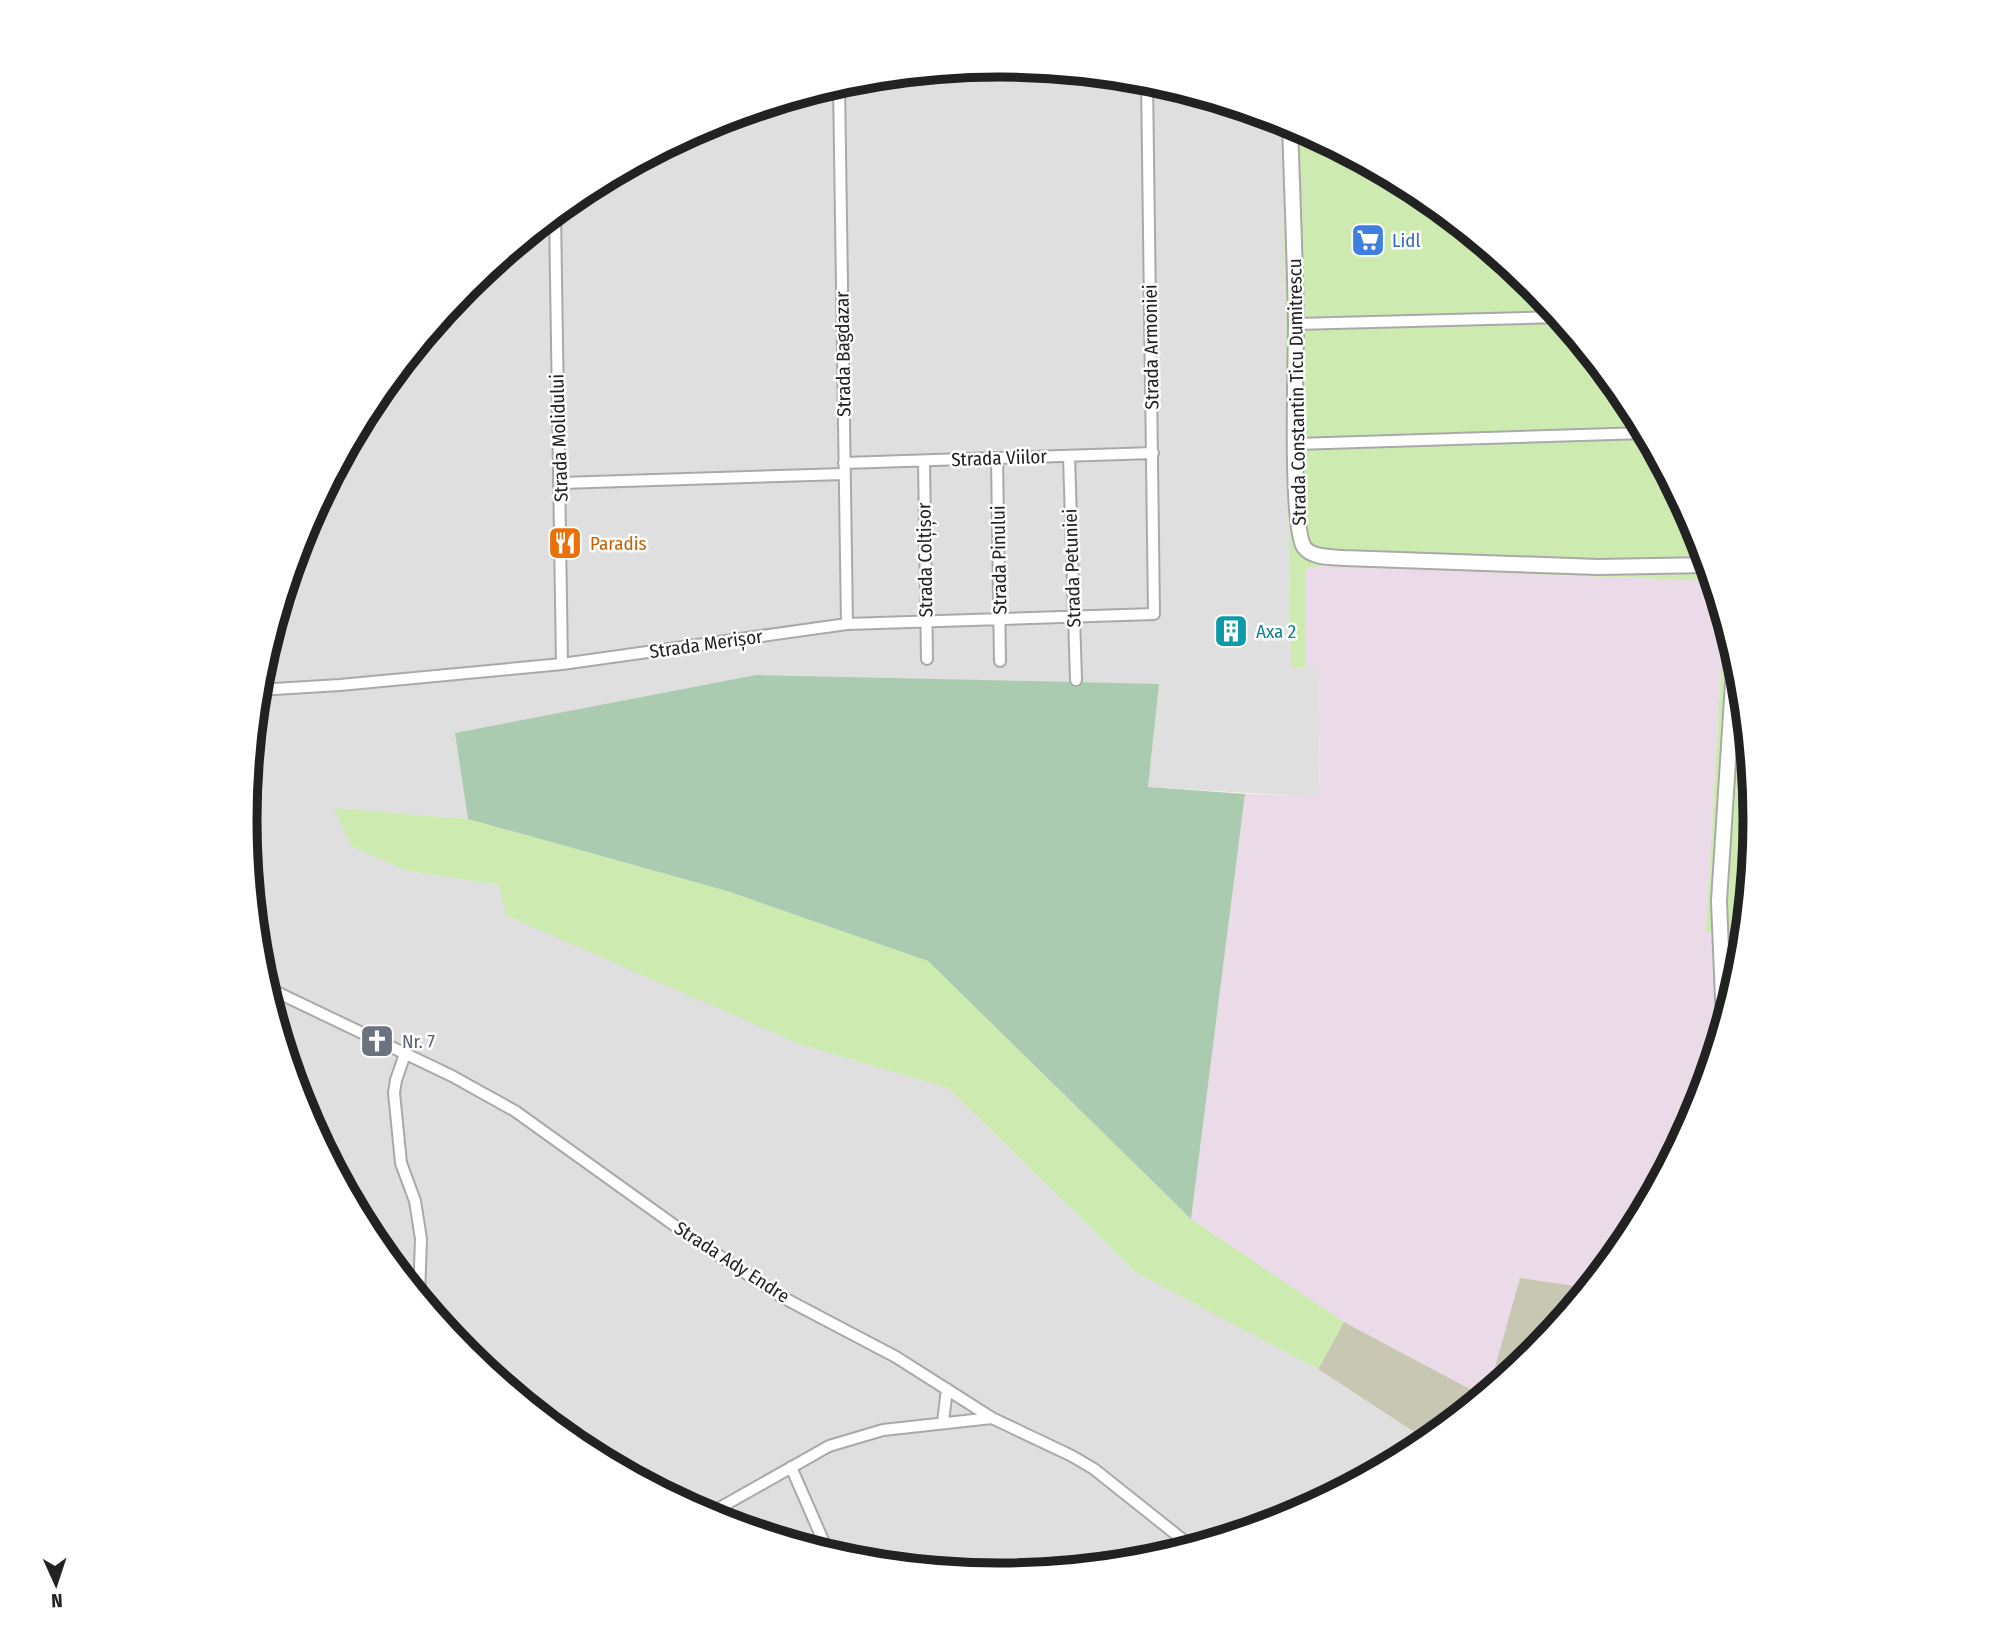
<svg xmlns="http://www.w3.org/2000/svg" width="2001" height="1640" font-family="'Fira Sans Condensed',sans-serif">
<rect width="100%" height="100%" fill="#f2efe9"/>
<path fill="#e0dfdf" d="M1001 65 1148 79 1282 120 1291 668 1318 666 1320 797 1148 787 1158 684 468 819 335 809 352 846 408 871 499 885 802 1045 948 1088 1137 1273 1318 1369 1428 1441 1420 1448 1289 1518 1147 1561 1000 1575 853 1561 711 1518 581 1448 466 1354 372 1239 303 1109 260 967 245 820 260 672 303 531 373 400 467 286 581 192 712 122 854 79Z"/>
<path fill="#ebdbe8" d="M1325 566 1714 581 1724 616 1706 931 1743 946 1741 968 1698 1109 1628 1240 1588 1288 1520 1278 1488 1392 1483 1396 1344 1322 1191 1219 1245 794 1320 796 1318 667H1305V572L1309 567Z"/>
<path fill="#c7c7b4" d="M1520 1278 1588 1288 1534 1354 1488 1392Z
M1344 1322 1483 1396 1428 1441 1318 1369Z"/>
<path fill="#cdebb0" d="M1282 120 1420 192 1535 286 1629 401 1698 531 1714 581 1325 566 1309 567 1305 572V667L1291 668Z
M1724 616 1741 673 1756 820 1743 946 1706 931Z
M334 808 468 819 727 891 928 961 1191 1219 1344 1322 1318 1369 1137 1273 948 1088 802 1045 506 915 499 885 408 871 351 846Z"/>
<path fill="#aacbaf" d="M756 675 1159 684 1148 787 1245 794 1191 1219 928 961 727 891 468 819 455 733Z"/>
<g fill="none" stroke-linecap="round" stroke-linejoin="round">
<g stroke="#a9a9a9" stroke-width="14">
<path id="minor" d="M839 84 847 624
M555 213 562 664
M1296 324 1560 317
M1296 444 1646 433
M1069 456 1076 680
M997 458 1000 661
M924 461 927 659
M844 463 1153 453
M561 483 844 474
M258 690 340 685 562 664 847 624 1154 614 1147 79
M1730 724H1746
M266 987 452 1076 515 1111 692 1238 782 1297 896 1357 992 1418 1072 1456 1094 1469 1192 1547
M405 1054 396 1080 394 1093 401 1163 415 1201 421 1239 419 1296
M943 1422 947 1389
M791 1467 829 1554
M707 1515 829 1446 883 1430 992 1418"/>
</g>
<g stroke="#a9a9a9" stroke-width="18">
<path id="tertiary" d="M1290 122C1292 190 1295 257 1296 324 1296 361 1290 525 1304 547 1312 558 1331 557 1344 558L1598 567 1709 565
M1724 1023 1719 901 1735 652"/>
</g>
<use href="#minor" stroke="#fff" stroke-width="10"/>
<use href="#tertiary" stroke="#fff" stroke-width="14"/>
</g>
<defs>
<g id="supermarket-square" transform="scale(1.75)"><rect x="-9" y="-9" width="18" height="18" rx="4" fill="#3f7fe0" stroke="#fff"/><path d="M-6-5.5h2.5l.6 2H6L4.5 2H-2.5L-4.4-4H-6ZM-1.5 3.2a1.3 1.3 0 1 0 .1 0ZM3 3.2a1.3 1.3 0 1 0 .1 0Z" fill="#fff"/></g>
<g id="restaurant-square" transform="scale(1.75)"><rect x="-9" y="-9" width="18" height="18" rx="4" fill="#e8710a" stroke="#fff"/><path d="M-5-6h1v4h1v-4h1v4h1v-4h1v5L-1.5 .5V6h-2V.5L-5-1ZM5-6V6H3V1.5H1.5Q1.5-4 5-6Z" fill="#fff"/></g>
<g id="building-square" transform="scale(1.75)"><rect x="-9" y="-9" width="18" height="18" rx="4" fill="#0f9aa8" stroke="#fff"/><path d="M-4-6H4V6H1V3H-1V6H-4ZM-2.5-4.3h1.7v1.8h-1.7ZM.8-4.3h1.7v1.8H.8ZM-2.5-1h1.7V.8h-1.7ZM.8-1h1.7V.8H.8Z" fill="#fff"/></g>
<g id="church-square" transform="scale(1.75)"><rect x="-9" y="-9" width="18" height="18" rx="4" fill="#6b7280" stroke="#fff"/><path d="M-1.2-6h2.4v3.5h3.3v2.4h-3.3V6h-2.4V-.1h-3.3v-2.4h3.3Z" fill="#fff"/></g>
</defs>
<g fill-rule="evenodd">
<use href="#supermarket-square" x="1368" y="240"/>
<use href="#restaurant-square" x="565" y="543"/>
<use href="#building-square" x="1231" y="631"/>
<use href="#church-square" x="377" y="1041"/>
</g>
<g text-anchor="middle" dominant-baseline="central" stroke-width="5" stroke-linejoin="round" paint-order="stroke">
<g font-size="19" fill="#366cbe" stroke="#fff" text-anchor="start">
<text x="1392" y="240">Lidl</text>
</g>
<g font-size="19" fill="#222" stroke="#fff">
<text transform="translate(1151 347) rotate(-91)">Strada Armoniei</text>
<text transform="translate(843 354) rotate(-91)">Strada Bagdazar</text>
<text transform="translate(1297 392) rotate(-91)">Strada Constantin Ticu Dumitrescu</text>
<text transform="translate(559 438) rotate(-92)">Strada Molidului</text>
<text transform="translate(999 458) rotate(-2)">Strada Viilor</text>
<text transform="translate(925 560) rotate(-91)">Strada Colțișor</text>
<text transform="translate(999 560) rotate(-91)">Strada Pinului</text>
<text transform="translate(1072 568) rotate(-92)">Strada Petuniei</text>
<text transform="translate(706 644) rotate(-8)">Strada Merișor</text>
<text transform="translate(732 1262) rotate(33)">Strada Ady Endre</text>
</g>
<g font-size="19" fill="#c56008" stroke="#fff" text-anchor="start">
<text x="590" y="543">Paradis</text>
</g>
<g font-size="19" fill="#0d838f" stroke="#fff" text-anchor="start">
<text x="1256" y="631">Axa 2</text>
</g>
<g font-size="19" fill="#5b616d" stroke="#fff" text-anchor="start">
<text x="402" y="1041">Nr. 7</text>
</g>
</g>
<path d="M0 0H2001V1640H0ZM257 820a743 743 0 1 1 1486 0a743 743 0 1 1-1486 0Z" fill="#fff" fill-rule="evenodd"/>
<path fill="none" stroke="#222" stroke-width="9" d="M257 820a743 743 0 1 1 1486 0a743 743 0 1 1-1486 0Z"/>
<g transform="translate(56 1584) rotate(177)" stroke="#ffffff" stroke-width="5" paint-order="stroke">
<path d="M0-5L12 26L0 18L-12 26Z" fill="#222222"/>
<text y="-10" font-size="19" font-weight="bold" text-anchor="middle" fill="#222222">N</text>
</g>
</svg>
